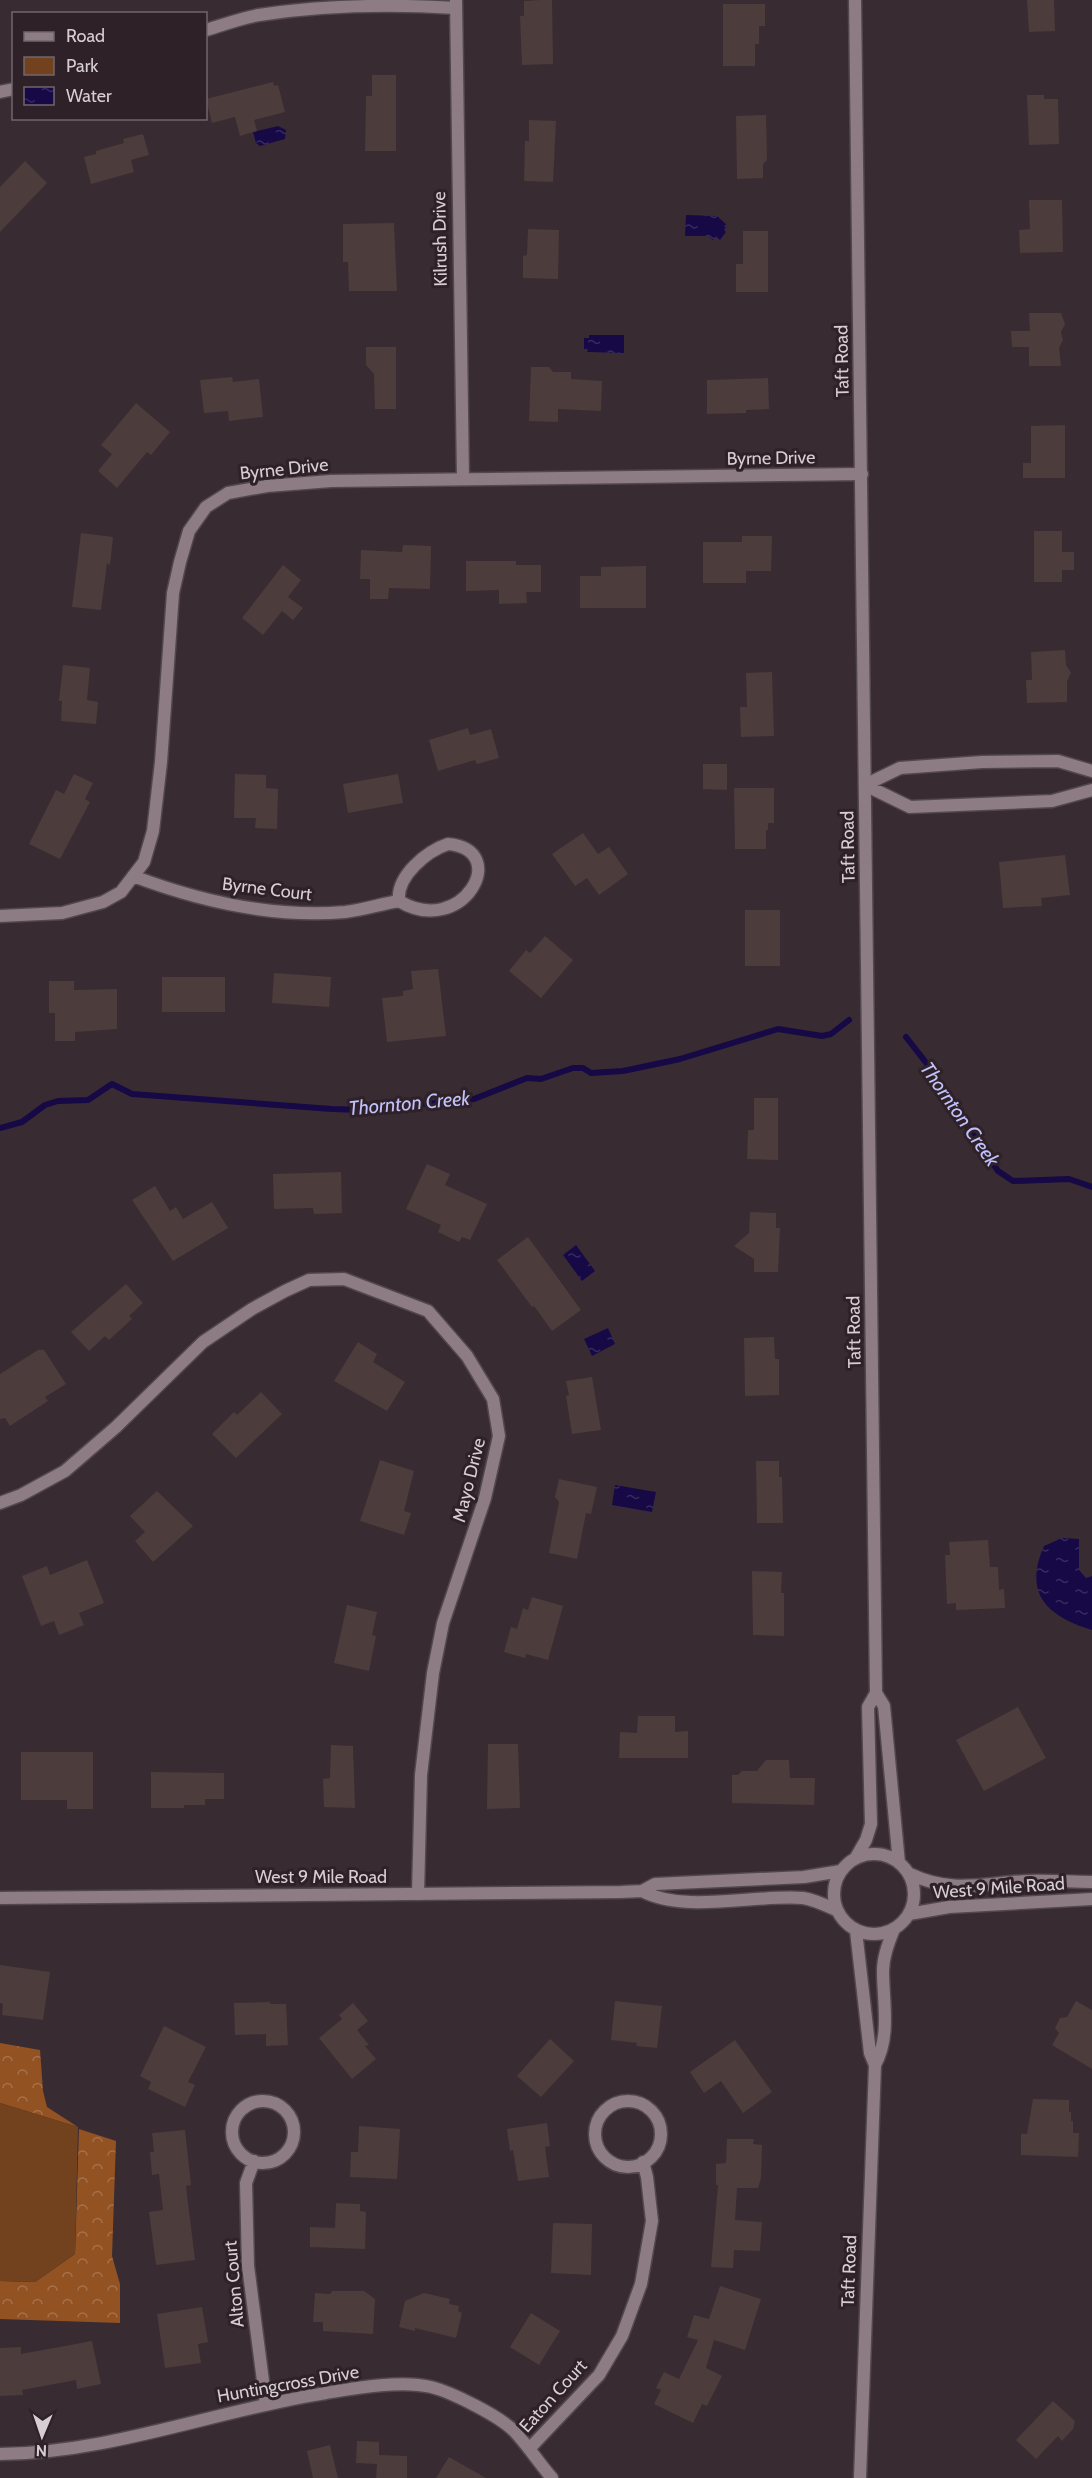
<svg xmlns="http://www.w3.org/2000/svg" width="1092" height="2478" font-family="Cabin,sans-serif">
<defs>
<pattern id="forest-crowns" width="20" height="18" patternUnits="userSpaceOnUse" patternTransform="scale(1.5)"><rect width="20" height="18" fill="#925222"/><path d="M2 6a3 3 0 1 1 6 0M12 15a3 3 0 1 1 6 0" fill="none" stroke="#a5724c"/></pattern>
<pattern id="water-ripples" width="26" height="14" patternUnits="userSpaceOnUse" patternTransform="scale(1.5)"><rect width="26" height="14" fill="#160946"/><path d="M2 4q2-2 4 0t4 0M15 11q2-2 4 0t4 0" fill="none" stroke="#372c60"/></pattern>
</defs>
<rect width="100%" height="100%" fill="#392b32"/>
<path fill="url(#forest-crowns)" d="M0 2043 40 2050 43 2091 47 2107 78 2127 0 2103Z
M79 2129 116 2141 112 2256 120 2284V2323L0 2319V2281L35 2282 75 2254Z"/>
<path fill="#72411e" d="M0 2103 78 2127 75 2254 35 2282 0 2281Z"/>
<path fill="url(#water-ripples)" d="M278 126 286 130 285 139 260 146 256 143 253 132Z
M686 215 717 216 727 225 724 230 726 232 720 240 716 237 713 240 708 236H685Z
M589 335H624V353L587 352 588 349H584V338H589Z
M576 1245 595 1271 582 1281 563 1255Z
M608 1328 615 1344 592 1356 584 1339Z
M615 1485 656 1492 652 1512 612 1505Z
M1062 1538 1079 1539V1570L1086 1578 1092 1576V1630C1047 1616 1023 1594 1044 1546Z"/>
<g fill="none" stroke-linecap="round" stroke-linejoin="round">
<path stroke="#160946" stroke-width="6" d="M906 1037 931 1069 941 1088 998 1171 1013 1181 1069 1179 1092 1187
M0 1128 22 1122 45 1105 58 1101 88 1100 112 1084 132 1094 332 1109 365 1110 376 1103 426 1104 474 1099 527 1078 541 1079 573 1068H583L591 1073 623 1071 680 1059 778 1029 822 1036 831 1034 849 1020"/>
</g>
<path fill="#4d3c3c" d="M540 0H552L553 64 522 65 520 16H524V1Z
M1027 0H1054L1055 31 1029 32Z
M723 4H765V26H759V44H755V66H723Z
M372 75H396V151H365L366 96H372Z
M273 82 274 86 278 85 285 112 254 120 257 131 240 136 235 117 212 123 206 99Z
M1027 95H1044V99H1058L1059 144 1029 145Z
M766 115 767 160 763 164V178L737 179 736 116Z
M529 120 556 121 553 182 524 181 525 141H529Z
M143 134 149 155 131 160 134 172 91 184 84 157 96 154V151L124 143 123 139Z
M25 161 47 183 0 232V187Z
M1029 200H1062L1063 252 1020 253 1019 230 1030 229Z
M394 223 397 291H349L348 262H343V224Z
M528 229 559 230 558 279 523 278V256L527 255Z
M743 231H768V292H736V264H743Z
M1029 313H1061L1065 324 1061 332 1063 340 1059 348 1061 366H1029V347H1012L1011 331H1030Z
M366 347H396V409H375L374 374 366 365Z
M531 367H549L553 372H571V379L602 381 601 411 558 409V422L529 421Z
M232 377 233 382 259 379 263 417 229 421 228 411 204 413 200 380Z
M768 378 769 409 746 410V413L707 414V380Z
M136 403 170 432 151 455 147 452 117 488 98 471 112 454 101 445Z
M1065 425V478H1023V463H1031V426Z
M1034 531H1062V552H1074V570H1062V582H1034Z
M81 533 113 537 110 565 107 563 101 610 72 607Z
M742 536H772L771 571H746V583H703V542H742Z
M403 545 431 546 430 589 389 588 388 599H370V579H360L361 550 402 552Z
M466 561H516V565H541V592H526L527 603 499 604V590L466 591Z
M283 565 301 580 288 597 303 608 293 620 282 611 263 635 242 618Z
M646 566V608H580V576H601V567Z
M1065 650 1066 665 1071 673 1067 681V702L1027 703 1026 680H1032L1031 652Z
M63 665 90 668 87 700 98 702 96 724 61 721 62 701H59Z
M772 672 774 736 741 737 740 707H747L746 673Z
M468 728 470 735 491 729 499 758 477 764 475 760 438 771 429 740Z
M703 764H727V790L703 789Z
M74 774 93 783 85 799 90 802 60 859 29 844 56 790 64 794Z
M235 774 266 775V788L278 789 277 829 255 828 256 818H234Z
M398 774 403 803 348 813 343 784Z
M734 788H774V823H768V830H766V849H735Z
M583 833 598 854 609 847 628 874 599 895 587 878 575 886 552 854Z
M1065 855 1070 895 1041 898 1042 906 1003 908 999 862Z
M745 910H780V966H745Z
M545 936 573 960 541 998 509 971 526 950 530 953Z
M438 969 446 1036 387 1042 382 998 403 996V991L413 989 411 971Z
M274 973 331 977 329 1007 272 1003Z
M162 977H225V1012H162Z
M49 981H74V990L117 989V1029L75 1032V1041H55V1013H49Z
M754 1098H778V1160L747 1159 748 1130H754Z
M427 1164 450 1174 445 1185 487 1204 470 1240 462 1237 459 1242 438 1232 441 1225 406 1209Z
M341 1172 342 1213 314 1214 313 1208 274 1209 273 1174Z
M155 1186 170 1211 176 1207 183 1219 212 1202 228 1228 173 1261 132 1200Z
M750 1212 776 1213V1228H780L778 1272H754V1259L734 1246 749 1233Z
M528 1237 581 1310 552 1331 534 1306 532 1307 497 1260Z
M126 1284 143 1303 129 1316 132 1319 109 1340 105 1336 89 1351 71 1332Z
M774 1337 775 1359H779V1395L745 1396 744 1338Z
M358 1342 377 1354 373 1362 405 1382 387 1411 334 1381Z
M38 1350H44L66 1384 45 1397 48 1401 10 1426 5 1418 0 1419V1374Z
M592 1377 601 1430 572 1434 566 1396 569 1395 566 1381Z
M261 1392 282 1414 236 1458 212 1434 234 1412 237 1415Z
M380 1460 414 1471 404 1511 411 1513 404 1535 360 1521Z
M756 1461H779V1477H782L783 1523H757Z
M559 1479 597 1487 591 1514 586 1513 577 1559 549 1553 559 1502 555 1497Z
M157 1491 193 1526 153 1562 135 1541 145 1532 130 1516Z
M988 1540 990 1567H998L999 1590 1004 1589 1005 1608 956 1610V1603L947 1604 945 1555H950L949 1542Z
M87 1560 104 1603 79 1613 84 1625 59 1635 54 1621 41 1626 22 1576 47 1566 50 1575Z
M752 1571 782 1572 781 1593H784V1636L753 1635Z
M532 1597 563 1606 548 1660 526 1654 525 1658 504 1652 511 1627 517 1629 523 1608 528 1610Z
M347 1605 377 1612 372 1635 376 1636 369 1671 334 1663Z
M1018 1707 1046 1758 984 1791 956 1740Z
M638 1716H675V1732L688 1731V1758H619L620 1732 637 1733Z
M488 1744H518L520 1808 487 1809Z
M331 1745 353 1746 355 1808 324 1807 323 1779 330 1778Z
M21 1752H93V1809H67V1800H21Z
M766 1760H789L790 1778H815L814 1805 732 1803V1775H738L742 1771H757Z
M151 1772 224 1773V1799H205V1805H184V1808H151Z
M0 1965 50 1972 43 2020 2 2015 3 2004 0 2003Z
M615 2001 662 2006 657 2048 636 2046 637 2043 611 2040Z
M1076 2001 1092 2010V2069L1052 2045 1059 2033 1055 2028 1060 2018 1067 2017Z
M270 2002V2004H286L288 2045 266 2046V2034L235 2035 234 2003Z
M353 2003 368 2021 357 2030 369 2045 365 2046 376 2059 352 2079 319 2038 342 2019 339 2015Z
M164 2026 206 2047 188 2082 195 2085 185 2107 148 2089 151 2082 140 2076Z
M550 2039 574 2061 541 2097 517 2076Z
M735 2040 772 2092 743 2113 721 2081 704 2093 690 2072Z
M1033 2099 1069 2100V2112H1071V2121H1073V2133H1079L1078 2157 1021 2155V2134H1027Z
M547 2123 550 2146 545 2147 549 2177 518 2181 513 2150 510 2151 507 2129Z
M359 2126 400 2129 397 2179 350 2177 351 2152H358Z
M185 2130 191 2185 186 2186 195 2260 156 2265 149 2212 163 2210 159 2174 152 2175 150 2152H154L152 2133Z
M727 2139H754L753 2144 762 2145 761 2178 758 2188H737L735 2220 762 2222 760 2251 734 2250 733 2268 711 2267 718 2185H716V2164L726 2163Z
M336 2203 360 2204V2211L366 2212 365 2249 310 2247V2227L335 2228Z
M553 2223 592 2224 591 2275 551 2273Z
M720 2286 761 2299 745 2350 714 2340 706 2368 722 2376 707 2406 702 2404 693 2423 654 2404 661 2390 656 2388 664 2372 679 2379 698 2340 687 2337 694 2315 709 2319Z
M332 2291H364L375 2299 373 2334 323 2331V2322H313L315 2293 330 2294Z
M424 2293 450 2299 449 2304 459 2306 458 2311 462 2313 456 2338 415 2328V2331L399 2327 405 2301Z
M202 2307 208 2342 198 2344 201 2363 165 2368 157 2314Z
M531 2313 560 2331 539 2365 510 2347Z
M92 2341 101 2384 77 2389 76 2380 22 2390 23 2395 0 2396V2348L21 2347V2354Z
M1053 2401 1075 2421 1073 2429 1062 2441 1058 2436 1036 2459 1016 2440Z
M357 2441 379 2442V2455L407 2456V2478H376L377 2464 356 2463Z
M330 2445 338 2478H313L307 2451Z
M449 2457 486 2478H436Z"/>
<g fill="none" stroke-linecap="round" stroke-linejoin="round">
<g stroke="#53474e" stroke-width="15">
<path id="minor" d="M456 0 463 478
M206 30C223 25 241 18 259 15 324 5 391 4 456 8
M0 92 14 89
M865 785 910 807 1052 801 1092 790
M865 785 900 768 982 762 1058 761 1092 771
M448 844C513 850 462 939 399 901 396 876 427 851 448 844Z
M133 876C199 901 274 918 345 912 363 910 381 904 399 901
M0 916 62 913 103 902 121 892 144 862 153 831 161 762 173 593 180 562 189 531 206 507 228 493 267 486 331 481 862 474
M0 1503 21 1495 65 1471 116 1427 203 1342 252 1309 285 1291 309 1280 344 1279 428 1311 467 1356 493 1399 499 1436 485 1498 443 1623 433 1673 421 1775 418 1894
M232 2132a31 31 0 1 1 62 0a31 31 0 1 1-62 0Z
M595 2134a33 33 0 1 1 66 0a33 33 0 1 1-66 0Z
M254 2161 246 2183 248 2266 266 2404
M529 2449 599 2375 622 2336 641 2284 652 2221 647 2177 643 2162
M0 2454C111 2453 217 2410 326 2393 356 2388 401 2380 431 2387 451 2392 500 2416 515 2432 528 2446 539 2463 552 2478"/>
</g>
<g stroke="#53474e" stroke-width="15">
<path id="tertiary" d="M876 1693 884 1706 899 1863
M834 1894a40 40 0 1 1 80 0a40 40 0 1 1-80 0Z
M855 1859 866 1840 871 1824 868 1707 876 1693 855 0
M910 1874C952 1894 983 1883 1027 1881 1049 1880 1071 1882 1092 1882
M642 1891C685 1914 755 1894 803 1898 816 1900 827 1906 838 1911
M0 1898 621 1892 642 1891 655 1884 804 1877 841 1871
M909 1914 949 1907 1092 1899
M856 1931 870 2053 875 2065 860 2478
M875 2065C891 2036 883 2002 883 1971 883 1956 889 1942 894 1929"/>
</g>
<use href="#minor" stroke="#8d7c83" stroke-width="12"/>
<use href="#tertiary" stroke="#8d7c83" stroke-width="12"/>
</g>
<g text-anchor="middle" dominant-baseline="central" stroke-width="6" stroke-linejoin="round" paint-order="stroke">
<g font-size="18" fill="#d7ced2" stroke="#2f2128">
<text transform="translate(440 239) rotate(-91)">Kilrush Drive</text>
<text transform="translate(842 361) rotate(-91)">Taft Road</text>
<text transform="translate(771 458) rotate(-1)">Byrne Drive</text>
<text transform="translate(284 469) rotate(-6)">Byrne Drive</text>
<text transform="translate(848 847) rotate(-91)">Taft Road</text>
<text transform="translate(267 889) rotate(7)">Byrne Court</text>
<text transform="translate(854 1332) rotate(-91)">Taft Road</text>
<text transform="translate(469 1480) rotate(-76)">Mayo Drive</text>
<text x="321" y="1877">West 9 Mile Road</text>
<text transform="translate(999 1888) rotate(-4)">West 9 Mile Road</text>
<text transform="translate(849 2271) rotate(-88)">Taft Road</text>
<text transform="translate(234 2284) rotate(-95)">Alton Court</text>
<text transform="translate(288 2384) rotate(-10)">Huntingcross Drive</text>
<text transform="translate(553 2396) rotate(-48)">Eaton Court</text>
</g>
<g font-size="20" font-style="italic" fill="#c0c2fc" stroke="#2f2128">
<text transform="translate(409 1103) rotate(-5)">Thornton Creek</text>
<text transform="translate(960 1114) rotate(55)">Thornton Creek</text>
</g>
</g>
<rect x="12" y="12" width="195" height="108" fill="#2f2128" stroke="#72666c" stroke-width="1.5"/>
<rect x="24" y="32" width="30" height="9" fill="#8d7c83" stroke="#72666c" stroke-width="1.5"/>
<text x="66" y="42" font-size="18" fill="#d7ced2">Road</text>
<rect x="24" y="57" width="30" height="18" fill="#72411e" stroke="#72666c" stroke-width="1.5"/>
<text x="66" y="72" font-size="18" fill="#d7ced2">Park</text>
<rect x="24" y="87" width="30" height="18" fill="url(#water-ripples)" stroke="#72666c" stroke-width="1.5"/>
<text x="66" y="102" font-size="18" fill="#d7ced2">Water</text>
<g transform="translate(42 2436) rotate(182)" stroke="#2f2128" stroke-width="4.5" paint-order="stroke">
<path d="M0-4.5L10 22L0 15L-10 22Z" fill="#d7ced2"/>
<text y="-9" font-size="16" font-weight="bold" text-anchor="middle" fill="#d7ced2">N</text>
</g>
</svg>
